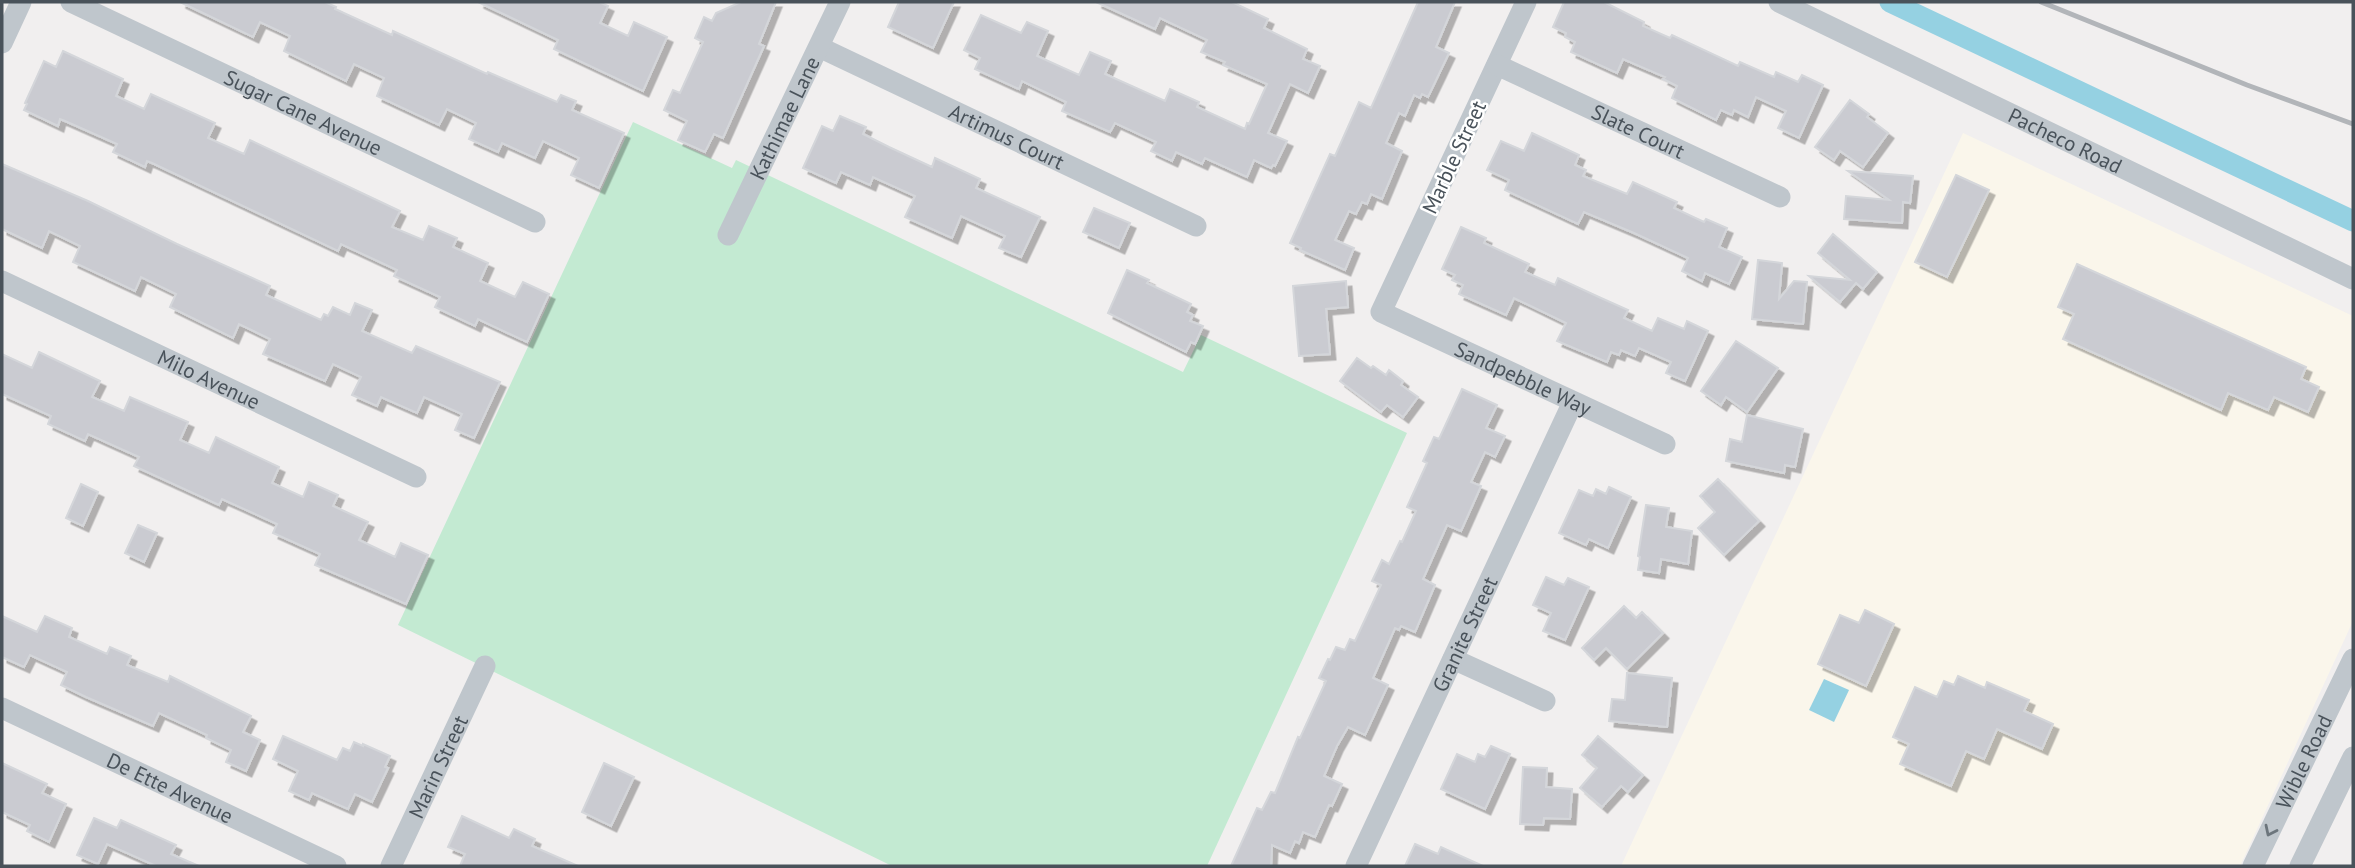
<svg xmlns="http://www.w3.org/2000/svg" width="2355" height="868" font-family="'PT Sans',sans-serif">
<defs>
<filter id="shadow"><feDropShadow dx="5.5" dy="5.5" stdDeviation="0" flood-color="#0004"/></filter>
</defs>
<rect width="100%" height="100%" fill="#f1efef"/>
<path fill="#faf6eb" d="M1963 133 2353 316V621L2240 866H1621Z"/>
<path fill="#c3ead2" d="M633 122 732 168 736 160 1183 372 1201 335 1407 433 1207 866H892L398 625Z"/>
<path fill="#95d1e2" d="M1824 679 1849 690 1834 722 1809 710Z"/>
<g fill="none" stroke-linecap="round" stroke-linejoin="round">
<path stroke="#95d1e2" stroke-width="21" d="M1890 2 2353 221"/>
</g>
<path fill="#cacbd1" stroke="#d4d6da" stroke-width="2" filter="url(#shadow)" d="M180 2H325L336 7 335 9 392 35 393 31 487 74 488 72 557 102 561 95 576 101 572 110 624 133 599 188 571 175 579 158 543 141 535 158 502 143 498 152 469 139 476 123 447 109 439 125 377 96 384 78 354 64 346 81 284 51 290 36 260 22 253 37Z
M478 2H599L608 6 600 23 628 36 634 22 667 37 643 91 554 49 558 40Z
M741 2H776L759 44 764 46 723 138 714 134 705 152 678 140 687 121 664 110 673 90 680 93 703 42 695 38 704 17 712 21 716 13Z
M899 2H954L933 48 888 27Z
M1096 2H1232L1268 19 1264 28 1307 49 1303 59 1320 66 1308 93 1290 84 1268 133 1287 141 1275 166 1273 165 1271 168 1254 160 1247 177 1205 158 1202 164 1176 152 1172 161 1151 151 1156 142 1115 123 1110 132 1062 111 1066 102 1022 81 1019 89 975 69 980 58 964 50 981 15 1021 33 1027 22 1048 31 1037 56 1079 75 1090 52 1111 61 1105 74 1165 101 1170 89 1199 102 1197 107 1245 129 1247 123 1249 124 1267 84 1223 65 1225 62 1201 52 1207 40 1160 18 1155 29Z
M1418 2H1455L1436 47 1449 53 1428 97 1422 94 1420 98 1414 95 1405 116 1399 113 1386 143 1402 151 1382 199 1371 194 1367 204 1362 202 1356 214 1349 211 1335 240 1354 248 1345 270 1300 250 1301 248 1290 243 1330 154 1335 156 1359 102 1371 108Z
M1564 2H1604L1644 22 1643 26 1670 38 1672 35 1738 66 1740 62 1774 77 1776 72 1798 82 1802 75 1823 85 1799 138 1778 128 1786 111 1756 97 1748 117 1734 110 1732 115 1721 110 1716 120 1672 98 1677 86 1663 79 1665 77 1623 59 1617 73 1571 52 1575 42 1565 37 1566 33 1553 27Z
M63 51 123 79 116 96 144 109 151 94 215 123 208 138 244 154 250 140 400 211 392 227 423 240 429 226 457 238 453 247 488 263 480 281 515 297 523 282 549 294 527 342 478 319 475 326 435 307 440 297 394 276 397 270 341 244 338 251 152 163 147 161 145 167 113 152 117 144 65 121 60 119 58 126 24 110 27 104 25 103 44 61 56 67Z
M1850 100 1869 114 1867 117 1888 133 1863 167 1840 151 1834 160 1815 147Z
M840 116 866 127 863 134 889 147 932 167 935 158 980 179 976 188 1040 217 1021 257 999 248 1005 236 961 216 952 238 905 217 915 196 873 177 870 185 841 172 836 183 803 168 822 126 833 131Z
M1532 133 1579 155 1575 165 1586 170 1583 176 1627 194 1633 182 1677 202 1674 208 1704 222 1706 219 1727 228 1719 247 1742 257 1729 284 1705 273 1702 281 1682 271 1688 258 1634 233 1584 212 1578 224 1505 190 1509 180 1487 170 1501 141 1524 151Z
M2 164 88 201 177 244 270 286 266 295 321 320 324 314 328 316 333 307 350 315 355 303 372 310 362 331 412 353 416 346 500 382 474 438 455 430 462 414 424 397 417 413 381 397 377 406 352 395 361 377 333 364 325 381 263 354 270 339 239 324 233 338 170 307 176 294 141 277 135 291 73 262 80 246 49 231 42 248 2 229Z
M1848 171 1913 176 1910 203 1903 202 1902 223 1844 219 1846 196 1889 200Z
M1956 175 1989 190 1947 277 1915 262Z
M1094 208 1130 223 1119 248 1083 232Z
M1461 227 1486 238 1484 243 1529 264 1525 272 1555 285 1558 278 1601 298 1628 310 1624 318 1652 331 1658 318 1684 329 1687 321 1708 331 1685 381 1666 373 1671 362 1639 348 1635 356 1621 350 1619 355 1611 352 1607 362 1557 341 1566 323 1514 298 1506 315 1459 294 1463 285 1452 280 1455 275 1442 269Z
M1833 234 1877 272 1863 289 1856 283 1840 302 1809 276 1850 280 1818 253Z
M1758 260 1782 263 1779 299 1794 281 1807 282 1803 324 1752 319Z
M2077 264 2306 367 2301 379 2319 387 2308 412 2274 397 2268 410 2228 393 2221 410 2063 339 2074 314 2058 307Z
M1127 270 1149 280 1147 283 1191 304 1187 312 1193 315 1190 321 1203 326 1195 344 1191 342 1186 352 1108 313Z
M1346 281 1348 307 1326 309 1330 354 1299 356 1293 286Z
M1736 341 1778 368 1747 412 1726 397 1721 405 1701 391Z
M39 352 100 381 92 397 124 411 130 397 188 422 180 440 209 453 216 437 279 467 272 483 303 497 309 482 338 495 333 506 368 522 359 540 395 557 401 543 428 555 406 604 315 565 320 554 273 533 277 524 222 499 219 505 134 466 139 457 88 434 85 441 48 424 51 416 2 394V354L32 368Z
M1357 358 1371 368 1373 366 1386 375 1389 370 1403 381 1401 385 1418 397 1403 417 1387 405 1381 412 1340 381Z
M1462 389 1497 405 1486 428 1505 436 1495 457 1485 452 1471 482 1481 486 1461 531 1447 525 1423 579 1435 585 1415 632 1401 626 1399 630 1395 628 1373 678 1388 685 1365 735 1348 727 1337 746 1324 776 1342 784 1332 806 1329 805 1315 837 1303 832 1299 843 1295 841 1290 853 1272 845 1271 866H1231L1257 808 1262 810 1271 792 1275 793 1298 737 1300 738 1326 681 1319 678 1328 659 1330 660 1336 647 1345 650 1350 639 1355 641 1381 585 1372 581 1382 560 1389 564 1400 541 1402 542 1416 511 1407 507 1427 463 1423 461 1434 437 1439 439Z
M1747 415 1803 429 1795 467 1785 465 1784 473 1726 461 1730 439 1742 442Z
M1718 479 1759 521 1724 555 1698 528 1715 512 1700 496Z
M81 484 98 492 83 526 66 518Z
M1609 487 1631 497 1608 548 1589 539 1586 545 1559 533 1579 490 1593 496 1596 489 1606 494Z
M1646 505 1669 508 1666 527 1692 531 1688 564 1661 559 1659 573 1638 570 1640 557 1638 556Z
M138 525 157 533 144 562 125 553Z
M1546 577 1564 585 1568 578 1589 587 1565 640 1543 631 1551 613 1533 605Z
M1624 606 1636 618 1642 612 1663 633 1627 669 1606 648 1594 660 1582 648Z
M1865 610 1894 624 1866 686 1818 664 1840 615 1859 623Z
M2 616 37 632 45 616 72 628 69 637 107 654 110 647 131 656 127 665 168 682 170 676 251 716 243 732 260 740 246 771 226 762 231 750 206 738 207 735 159 713 153 726 86 697 61 685 67 672 30 655 24 667 2 657Z
M1627 673 1672 678 1667 727 1609 721 1612 699 1625 700Z
M1958 676 1985 688 1987 682 2029 700 2024 711 2053 724 2042 749 1997 729 1984 759 1966 751 1951 786 1900 764 1909 744 1893 737 1915 687 1937 697 1944 681 1954 685Z
M283 736 337 760 343 748 350 751 354 742 363 746V744L390 756 385 767 388 768 372 802 355 794 348 809 312 793 309 800 289 791 298 771 273 759Z
M1598 736 1643 775 1628 792 1621 786 1602 807 1580 788 1597 768 1582 755Z
M1491 746 1510 754 1485 809 1441 789 1457 754 1475 762 1478 754 1485 757Z
M2 763 47 784 42 793 66 804 49 842 27 831 30 825 2 812Z
M604 763 634 777 611 826 582 812Z
M1523 767 1547 768 1546 787 1572 789 1570 819 1544 818 1543 825 1520 824Z
M462 816 509 838 514 829 535 839 532 846 578 866H460L465 854 448 847Z
M94 818 117 828 121 820 176 845 171 854 199 866H156L107 844 98 864 77 855Z
M1415 844 1438 854 1441 847 1483 866H1405Z"/>
<g fill="none" stroke-linecap="round" stroke-linejoin="round">
<g stroke="#bfc6cc" stroke-width="21">
<path id="s1" d="M71 2 535 222"/>
<path id="s2" d="M1526 2 1381 312 1665 444"/>
<path id="s3" d="M1779 2 2353 279"/>
<path d="M2 43 21 2"/>
<path id="s4" d="M819 47 1196 226"/>
<path id="s5" d="M1497 65 1780 197"/>
<path id="s6" d="M728 235 840 2"/>
<path id="s7" d="M2 281 416 477"/>
<path d="M1453 659 1545 701"/>
<path id="s8" d="M2 708 336 866"/>
<path id="s9" d="M391 866 485 666"/>
<path id="s10" d="M1356 866 1573 402"/>
<path id="s11" d="M2253 866 2353 659"/>
<path d="M2300 866 2353 757"/>
</g>
<path stroke="#b2b5b9" stroke-width="5" d="M2041 2 2247 85 2353 124"/>
</g>
<defs><path id="oneway-chevron" d="M-2-3.5L2.5 0L-2 3.5" fill="none" stroke-width="1.6" stroke-linecap="round" stroke-linejoin="round" transform="scale(1.75)"/></defs>
<use stroke="#6c757c" href="#oneway-chevron" transform="translate(2270 831) rotate(116)"/>
<g text-anchor="middle" dominant-baseline="central" stroke-width="5" stroke-linejoin="round" paint-order="stroke">
<g font-size="21" fill="#49525a" stroke="#fff">
<text stroke="none"><textPath href="#s1" startOffset="257">Sugar Cane Avenue</textPath></text>
<text stroke="none"><textPath href="#s6" startOffset="130">Kathimae Lane</textPath></text>
<text stroke="none"><textPath href="#s5" startOffset="156">Slate Court</textPath></text>
<text stroke="none"><textPath href="#s4" startOffset="208">Artimus Court</textPath></text>
<text stroke="none"><textPath href="#s3" startOffset="318">Pacheco Road</textPath></text>
<text transform="translate(1454 157) rotate(-65)">Marble Street</text>
<text stroke="none"><textPath href="#s2" startOffset="499">Sandpebble Way</textPath></text>
<text stroke="none"><textPath href="#s7" startOffset="229">Milo Avenue</textPath></text>
<text stroke="none"><textPath href="#s10" startOffset="256">Granite Street</textPath></text>
<text stroke="none"><textPath href="#s11" startOffset="116">Wible Road</textPath></text>
<text stroke="none"><textPath href="#s9" startOffset="110">Marin Street</textPath></text>
<text stroke="none"><textPath href="#s8" startOffset="186">De Ette Avenue</textPath></text>
</g>
</g>
<rect width="2355" height="868" fill="none" stroke="#49525a" stroke-width="7"/>
</svg>
